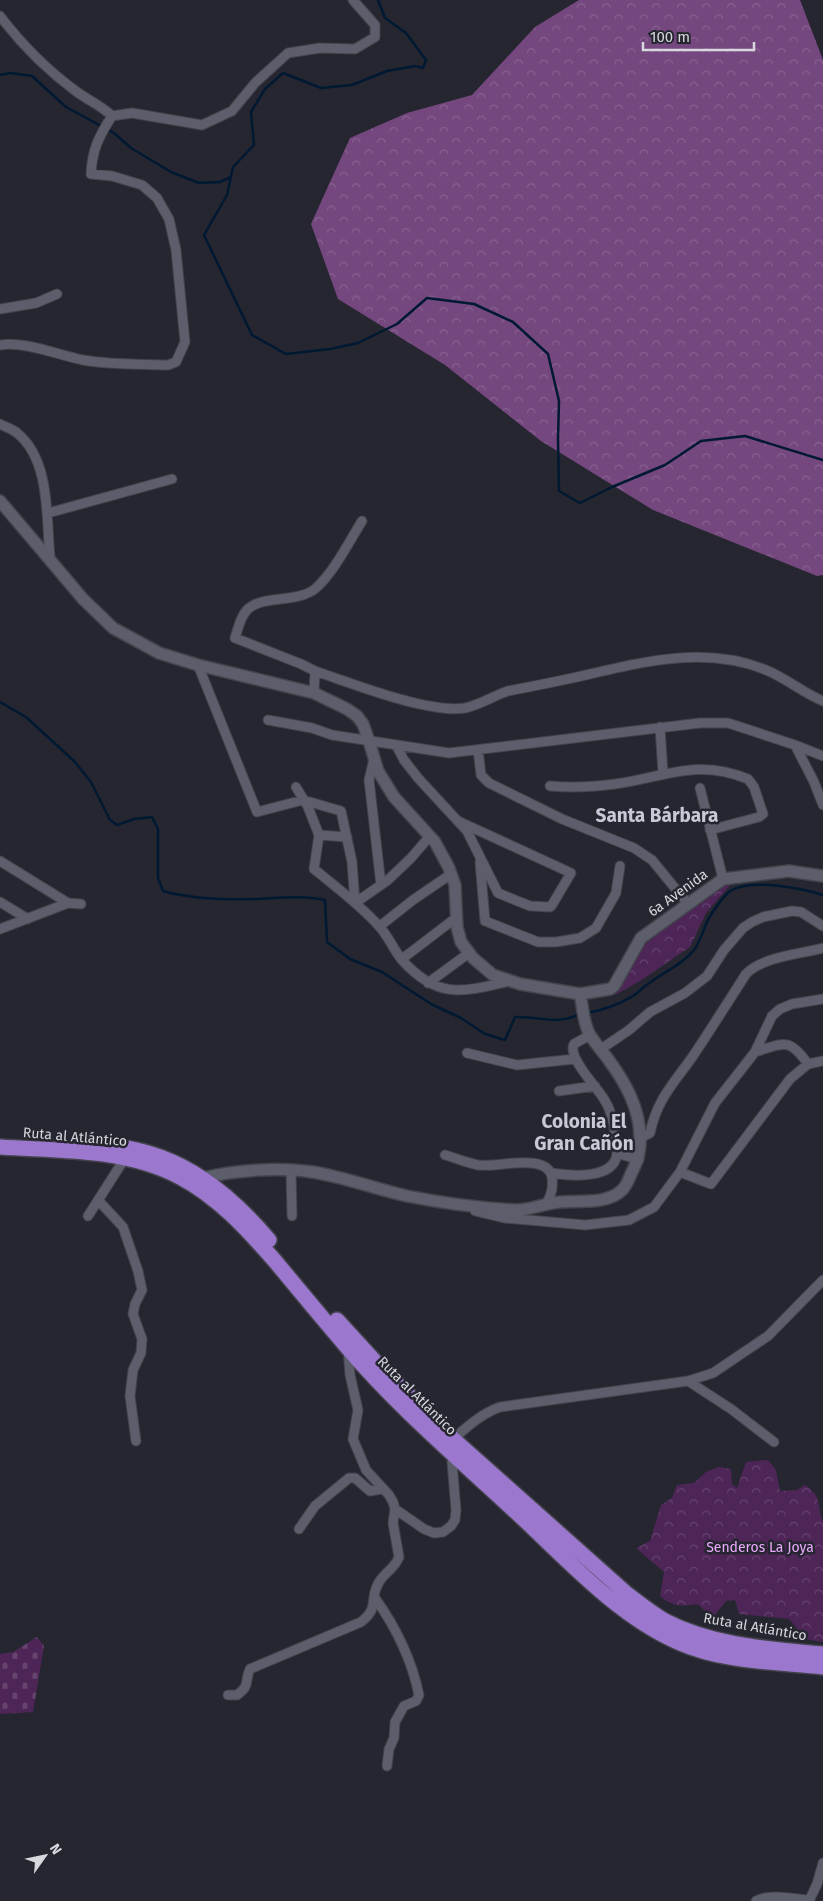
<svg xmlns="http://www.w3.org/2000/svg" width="823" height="1901" font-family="'Fira Sans',sans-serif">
<defs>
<pattern id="forest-crowns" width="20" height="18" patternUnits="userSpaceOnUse" patternTransform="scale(1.25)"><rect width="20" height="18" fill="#74477e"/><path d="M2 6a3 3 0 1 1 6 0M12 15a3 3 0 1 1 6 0" fill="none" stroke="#876190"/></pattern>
<pattern id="cemetery-stones" width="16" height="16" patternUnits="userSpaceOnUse" patternTransform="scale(1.25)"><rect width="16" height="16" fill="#4d2556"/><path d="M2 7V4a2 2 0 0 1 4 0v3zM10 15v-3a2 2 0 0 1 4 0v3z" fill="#66446e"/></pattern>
<pattern id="park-crowns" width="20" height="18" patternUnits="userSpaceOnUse" patternTransform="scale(1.25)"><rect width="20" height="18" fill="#4d2556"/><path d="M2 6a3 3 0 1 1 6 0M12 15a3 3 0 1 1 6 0" fill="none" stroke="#66446e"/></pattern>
</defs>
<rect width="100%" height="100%" fill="#262631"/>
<path fill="url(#forest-crowns)" d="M579 0H800L823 60V575L817 576 653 510 541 441 445 365 338 299 311 224 350 138 407 113 472 95 535 27Z"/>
<path fill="url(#cemetery-stones)" d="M37 1637 44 1646 33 1712 0 1714V1654L13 1652Z"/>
<path fill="url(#park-crowns)" d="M727 881 731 884 706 913 690 947 640 981 615 995 613 990 643 939Z
M768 1460 776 1470 780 1491 797 1490 805 1485C823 1497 816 1504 823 1522V1642L792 1637 796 1627 789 1619 739 1614 735 1600 726 1601 713 1617 697 1604C682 1607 671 1606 660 1596L664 1572 636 1548 650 1541 661 1505 672 1498 677 1485 694 1483 706 1472 719 1467 731 1469 732 1484 737 1488 746 1462Z"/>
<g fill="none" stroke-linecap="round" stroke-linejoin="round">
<path stroke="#001932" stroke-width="2.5" d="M378 0 385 18 406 33 426 60 423 68 415 66 387 71 352 85 321 88 283 73 265 89 251 112 254 145 233 167 227 195 204 235 252 335 286 354 330 349 358 343 397 324 427 298 474 304 513 322 548 354 559 401 558 439 559 491 580 503 612 487 665 465 701 441 745 436 823 460
M0 75 10 73 32 76 66 107 114 133 131 148 171 172 199 183 220 182 231 177
M0 702 26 717 75 762 91 782 110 820 117 825 134 819 152 817 158 829V878L163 891C192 899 226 900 255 899 278 898 302 895 325 900L327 942 350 959 382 972 431 1004 461 1018 485 1034 505 1040 515 1017C543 1016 553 1026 581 1014
M586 1013C601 1011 620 1004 633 996 639 992 644 986 651 982 665 971 682 965 694 950 702 940 704 924 712 913 717 906 725 893 732 890 754 879 801 888 823 895"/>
<g stroke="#43434c" stroke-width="11">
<path id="street" d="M0 16C22 45 47 70 77 92 88 100 102 106 112 116
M0 309 36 303 57 294
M0 345C25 341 58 355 83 360 111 365 141 364 168 365L176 362 185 342 176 250 169 219 157 198 142 185 112 176 91 174C92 150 99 136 112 116L132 113 202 125 232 111 255 83 288 53 320 48 355 49 375 37V25L353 0
M0 424C5 427 13 429 17 433 51 460 46 519 50 557
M48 513 172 479
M362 521C349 542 334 572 316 588 298 604 262 594 247 610 240 617 238 629 235 638L301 664 315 671C351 683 429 714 465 708 480 705 493 696 508 691 534 686 560 681 586 675 646 661 707 646 766 670 786 678 803 693 823 701
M198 665 257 812 303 800 341 811 352 862 355 903 388 880 411 858 430 836
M314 693 315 671
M268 720 312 728 332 735 449 753 700 723H728L795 745 823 756
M660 727 663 773
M396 745 404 760 418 778 467 831 498 893 530 906 550 907 552 905 571 873 458 821
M795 745 814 782 823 805
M478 750 481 775 489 783 562 819 634 848 652 860 688 904
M374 759 369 780 381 885
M550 786C572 788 593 787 615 784 665 777 697 758 748 779L754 787 763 814 759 817 710 830
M296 787 308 807 319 835 314 869C336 887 359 904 378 925 388 935 393 949 402 960 438 1000 463 992 510 981
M700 788 723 879
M319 835 347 837
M0 861 68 903 81 904
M480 862 485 921 538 942H556L580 938 596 928 616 893 620 866
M0 902 28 919
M380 926 413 900 451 874
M0 929 68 903
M402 959 457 917
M428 983 469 953
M601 1049 629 1030 650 1012 685 993 707 976 724 950 743 928 752 922 763 917 792 911 801 912 823 926
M755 1052C784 1043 789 1037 808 1064
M467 1053 517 1065 575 1059
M559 1091 595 1086
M640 1138 650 1133C657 1099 674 1083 693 1056 711 1029 728 1002 746 974 762 957 800 954 823 948
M617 1153 639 1160
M445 1155C456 1158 467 1163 478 1165 497 1168 547 1152 552 1177 553 1187 552 1193 547 1203
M291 1170 292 1216
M680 1172 711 1184 790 1079 808 1064 823 1061
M551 1173C570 1176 614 1180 617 1154 618 1148 616 1140 615 1135 614 1122 611 1110 604 1099 596 1086 567 1057 574 1044L590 1035
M98 1200 123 1227 138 1271 142 1290 135 1304 133 1314 142 1339 141 1353 133 1370 130 1396 136 1441
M475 1211 504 1218 585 1225 629 1220 654 1207 680 1172 715 1103 755 1052 772 1016 780 1009 792 1004 823 999
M88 1216 125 1158
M688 1381 731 1409 774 1442
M453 1439C468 1426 481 1414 500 1407L688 1381 713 1373 768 1336 823 1280
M395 1509 424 1529 434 1533 443 1532 451 1526 455 1520 456 1510 452 1462 454 1456
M299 1529 315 1506 349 1478H355L370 1491 382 1489
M375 1598C395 1626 412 1661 419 1695L416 1701 404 1706 395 1722 394 1738 389 1749 387 1766
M228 1695H237C251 1685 244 1682 250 1669L361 1622C380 1607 369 1600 378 1584 383 1573 394 1570 399 1557L393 1523 395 1509 393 1502 389 1495 366 1470 353 1439 358 1410 350 1375 348 1349
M756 1901C770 1893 793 1899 809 1900
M809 1901 817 1884 823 1863"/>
</g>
<g stroke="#43434c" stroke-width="14">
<path id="secondary" d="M0 501 83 599 113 628 159 653 198 665 314 693 347 709 357 716 363 724 369 741 378 771 394 797 435 842 449 868 455 885 457 927 461 942 473 958 493 975 520 984 580 994 610 989 614 986 641 938 723 879 789 871 823 876
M203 1178C234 1170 280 1167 312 1172 345 1177 375 1189 407 1196 442 1203 480 1208 516 1210 531 1210 545 1203 560 1202 579 1200 607 1205 622 1190 626 1187 629 1179 631 1174 637 1162 641 1152 640 1138 640 1108 625 1082 608 1059 602 1051 595 1043 590 1035 583 1023 583 1007 580 994"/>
</g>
<g stroke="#43434c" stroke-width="18">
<path id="highway" d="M0 1147C60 1151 125 1148 180 1177 218 1197 247 1229 275 1261 299 1290 323 1319 347 1347 398 1407 458 1458 515 1511 564 1556 616 1615 678 1642 722 1662 775 1662 823 1667
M118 1147C181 1154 229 1193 269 1240
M337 1320 380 1367 453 1439 627 1594C639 1603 651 1613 665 1621 713 1646 770 1649 823 1654"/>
</g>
<use href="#street" stroke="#5d5e6b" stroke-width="9"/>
<use href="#secondary" stroke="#5d5e6b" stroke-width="11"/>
<use href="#highway" stroke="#9b77ce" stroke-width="15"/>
</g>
<g text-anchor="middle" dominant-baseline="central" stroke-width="5" stroke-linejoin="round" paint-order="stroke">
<g font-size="14" fill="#d7d7de" stroke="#262631">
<text transform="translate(678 893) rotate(-36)">6a Avenida</text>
<text transform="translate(75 1137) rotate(5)">Ruta al Atlántico</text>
<text transform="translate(417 1396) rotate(45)">Ruta al Atlántico</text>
<text transform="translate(755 1627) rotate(10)">Ruta al Atlántico</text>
</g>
<g font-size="14" fill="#ecaafc" stroke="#262631">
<text x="760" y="1547">Senderos La Joya</text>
</g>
<g font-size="19" font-weight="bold" fill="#c8c8d7" stroke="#262631">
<text x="657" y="815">Santa Bárbara</text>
<text x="584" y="1121">Colonia El<tspan x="584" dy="22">Gran Cañón</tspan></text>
</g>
</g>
<g transform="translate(45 1856) rotate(57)" stroke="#262631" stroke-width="4" paint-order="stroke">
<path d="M0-4L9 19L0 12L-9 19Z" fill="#d7d7de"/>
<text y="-8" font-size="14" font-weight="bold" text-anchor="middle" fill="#d7d7de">N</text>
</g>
<path d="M643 42v8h111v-8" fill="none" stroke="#d7d7de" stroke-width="2.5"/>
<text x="650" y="42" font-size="15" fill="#d7d7de" stroke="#262631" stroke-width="4" paint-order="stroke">100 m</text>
</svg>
